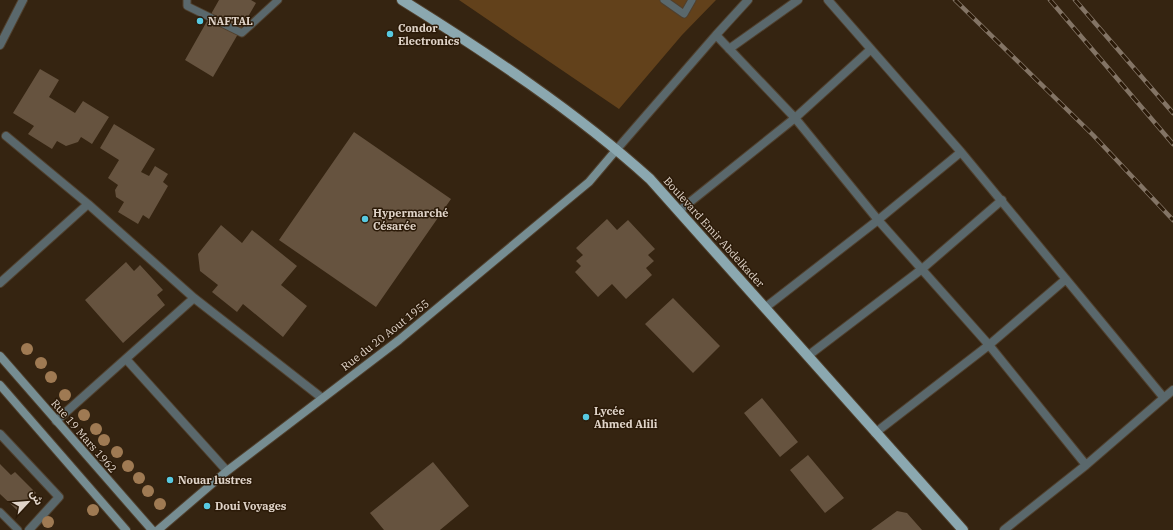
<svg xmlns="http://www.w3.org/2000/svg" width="1173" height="530" font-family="'IBM Plex Serif','Noto Sans Arabic',serif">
<rect width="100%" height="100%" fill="#352411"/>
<path fill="#62411b" d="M459 0H716L682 35 619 109Z"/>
<path fill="#66533f" d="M219 0H251L256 3 213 77 185 60Z
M40 69 59 80 49 97 75 113 83 101 109 117 92 144 81 137 78 142 66 146 57 141 52 149 28 134 34 126 13 113Z
M114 124 155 149 141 172 149 176 155 166 168 174 163 182 168 186 149 219 143 215 138 224 118 212 124 202 116 197 115 190 118 185 108 178 119 160 100 148Z
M354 132 451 199 376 307 279 240Z
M607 219 617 230 628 220 655 249 648 255 654 261 646 268 652 275 626 299 612 284 598 297 575 272 581 266 576 261 583 255 576 248Z
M221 225 242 243 252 230 297 266 281 285 307 306 283 337 243 304 237 312 212 292 218 285 200 271 198 254Z
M126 262 134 271 140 265 163 290 157 295 165 305 123 343 85 300Z
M673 298 720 346 693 373 645 324Z
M762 398 798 442 780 457 744 413Z
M808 455 844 498 825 513 790 470Z
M433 462 469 506 440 530H384L370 513Z
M0 464 11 475 15 472 36 493 18 511 0 494Z
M897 511 907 513 922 530H871Z"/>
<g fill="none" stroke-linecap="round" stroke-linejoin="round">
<g stroke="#50402e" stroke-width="9">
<path id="lane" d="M187 0V6L242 33 278 0
M664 0 684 14 692 0
M0 512 18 530"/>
</g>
<g stroke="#50402e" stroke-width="10">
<path id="street" d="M828 0 961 152 1164 398
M716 35 795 118 878 220 989 345 1086 465
M0 45 23 0
M729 49 798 0
M6 136 88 204 194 298 322 398
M617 149 716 35 748 0
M680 210 795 118 870 50
M0 283 88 204
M766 307 878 220 961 152
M809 355 922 269 1002 200
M126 359 227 471
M56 421 194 298
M875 433 989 345 1066 279
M0 434 59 497 29 530
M1004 530 1086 465 1173 390"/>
</g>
<g stroke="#50402e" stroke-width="10">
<path id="secondary" d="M0 356 152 530
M0 385 126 530
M158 530 227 471 399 340 560 206 589 182 617 149"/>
</g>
<g stroke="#50402e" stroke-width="12">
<path id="primary" d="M402 0C487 53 576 112 650 179L963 530"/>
</g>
<use href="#lane" stroke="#5a686c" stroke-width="7"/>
<use href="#street" stroke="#5a686c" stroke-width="8"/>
<use href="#secondary" stroke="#768d92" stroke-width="8"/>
<use href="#primary" stroke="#8ba8b0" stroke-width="10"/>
<g stroke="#837465" stroke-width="4.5">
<path id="rail" d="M955 0 1093 135 1173 220
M1050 0 1173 144
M1075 0 1173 113"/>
</g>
<use href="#rail" stroke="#2b1a08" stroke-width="3" stroke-dasharray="9" stroke-linecap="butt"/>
</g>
<g fill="#9f7a53">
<circle cx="27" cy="349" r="6"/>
<circle cx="41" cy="363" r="6"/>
<circle cx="51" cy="377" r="6"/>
<circle cx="65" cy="395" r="6"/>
<circle cx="84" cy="415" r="6"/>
<circle cx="96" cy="429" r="6"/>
<circle cx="104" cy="440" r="6"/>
<circle cx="117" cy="452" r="6"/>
<circle cx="128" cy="466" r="6"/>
<circle cx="139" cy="478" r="6"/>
<circle cx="148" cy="491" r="6"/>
<circle cx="160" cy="504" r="6"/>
<circle cx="93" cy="510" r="6"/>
<circle cx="48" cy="522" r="6"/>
</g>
<g fill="#57c9e1" stroke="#2b1a08" stroke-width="1.5">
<circle cx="200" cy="21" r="4"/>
<circle cx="390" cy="34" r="4"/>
<circle cx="365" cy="219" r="4"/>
<circle cx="586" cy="417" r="4"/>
<circle cx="170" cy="480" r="4"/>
<circle cx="207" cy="506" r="4"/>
</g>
<g text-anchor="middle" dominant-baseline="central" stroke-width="3" stroke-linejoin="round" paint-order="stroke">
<g font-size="11" font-weight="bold" fill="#e0d4c9" stroke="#2b1a08" text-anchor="start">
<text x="208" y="21">NAFTAL</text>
<text x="398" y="28">Condor<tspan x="398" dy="13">Electronics</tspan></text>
<text x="373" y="213">Hypermarché<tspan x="373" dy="13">Césarée</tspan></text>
<text x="594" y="411">Lycée<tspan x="594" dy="13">Ahmed Alili</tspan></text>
<text x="178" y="480">Nouar lustres</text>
<text x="215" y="506">Doui Voyages</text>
</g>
<g font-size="11" fill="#e0d4c9" stroke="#2b1a08">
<text transform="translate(714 232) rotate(48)">Boulevard Emir Abdelkader</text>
<text transform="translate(385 335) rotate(-38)">Rue du 20 Aout 1955</text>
<text transform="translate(84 436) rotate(49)">Rue 19 Mars 1962</text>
</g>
</g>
<g transform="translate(28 502) rotate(64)" stroke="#2b1a08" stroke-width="3" paint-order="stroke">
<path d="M0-3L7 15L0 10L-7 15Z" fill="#e0d4c9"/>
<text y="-6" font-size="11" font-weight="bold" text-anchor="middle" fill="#e0d4c9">ش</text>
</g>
</svg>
